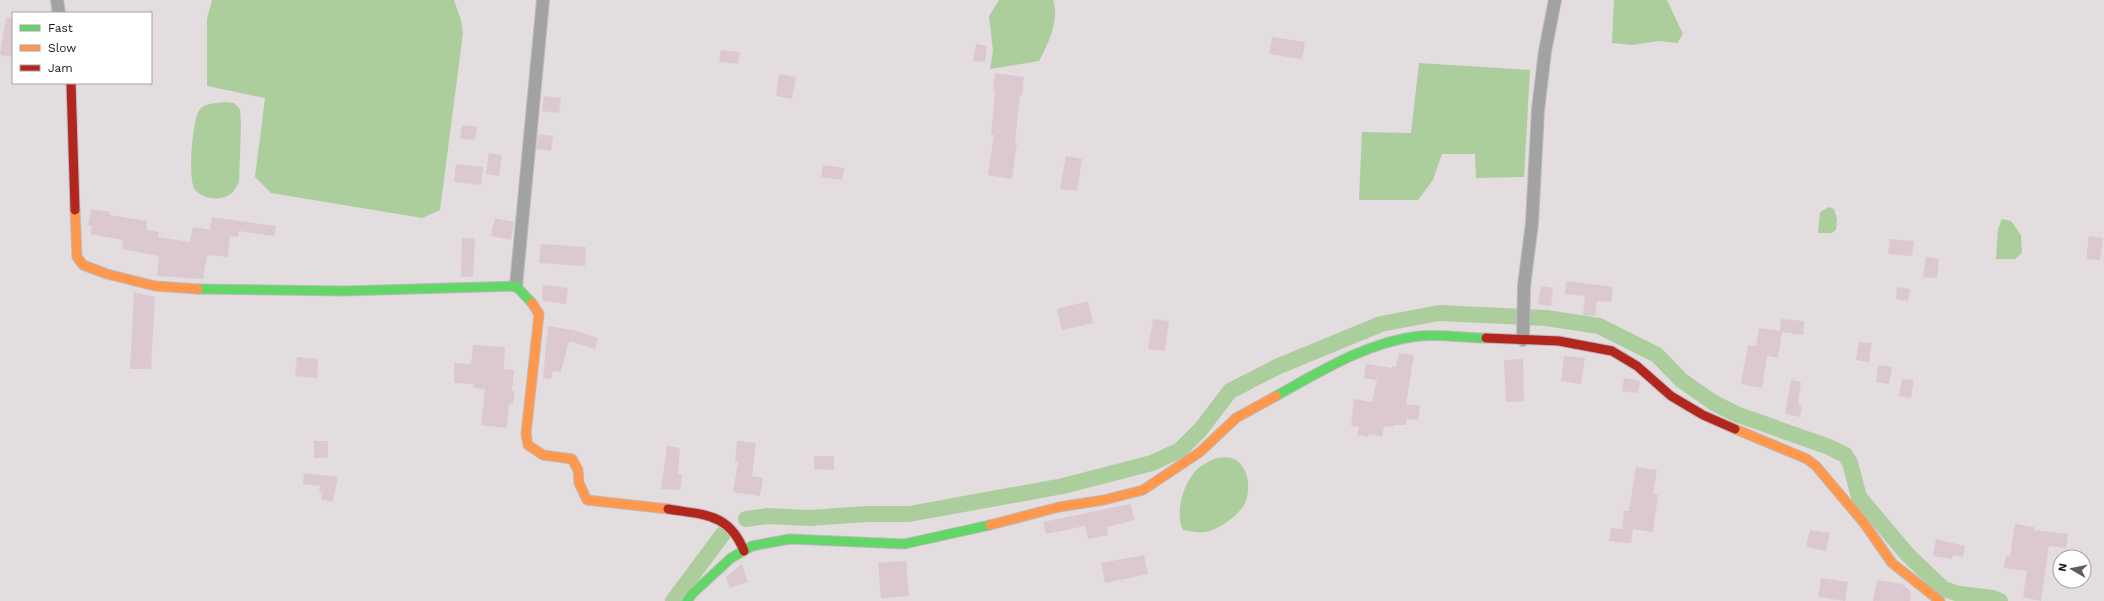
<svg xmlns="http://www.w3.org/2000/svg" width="2104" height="601" font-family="'Work Sans',sans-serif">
<rect width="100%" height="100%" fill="#e3dde0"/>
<path fill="#acce9c" d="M212 0H454L461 20 463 33 440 210 422 218 271 193 255 177 265 98 207 86V19Z
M999 0H1053C1060 20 1048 44 1039 61L990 69 993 51 989 16Z
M1614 0H1667L1683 34 1677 43 1659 41 1632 45 1612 43Z
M1419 63 1530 70 1524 177 1476 178 1475 154H1442L1433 180 1418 200H1359L1362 132 1411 133Z
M225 102 234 103 240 109 241 126 239 182C236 188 233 194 227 196 218 201 199 198 194 188 188 176 192 116 201 108 207 103 218 103 225 102Z
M1829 207 1834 209 1837 219 1836 230 1832 233H1818L1820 212Z
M2002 219 2011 221 2021 235 2022 253 2015 259H1996L1998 229Z
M1216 458C1220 458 1227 457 1231 458 1248 463 1251 486 1246 501 1241 514 1219 530 1205 532 1197 533 1191 531 1183 530 1174 513 1184 482 1197 469 1202 465 1210 461 1216 458Z"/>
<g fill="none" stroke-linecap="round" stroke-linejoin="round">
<path stroke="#acce9c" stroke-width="16" d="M746 519 768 516 809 518 867 514H909L1063 486 1152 463 1180 450 1201 429 1230 391 1279 366 1381 324 1439 313 1546 318 1599 326 1657 355 1681 380 1714 403 1736 414 1829 447 1845 455 1850 463 1859 497 1907 554 1935 581 1944 589 1959 594 1993 598 2000 601
M673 601 723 534"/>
</g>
<path fill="#dbc8d0" d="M6 18H13V57L0 55Z
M1272 37 1305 42 1302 59 1269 54Z
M976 44 987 46 985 62 973 61Z
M721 50 740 52 738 64 719 62Z
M995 73 1024 77 1022 95H1020L1015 142 1017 143 1012 179 988 175 994 135H991L995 92H993Z
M779 74 796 77 792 99 776 96Z
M544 96 561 98 559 113 542 111Z
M462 125 477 127 475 140 460 139Z
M538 134 553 136 551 151 536 149Z
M489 153 502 155 499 176 486 174Z
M1066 156 1082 159 1077 191 1060 189Z
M456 164 483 167 481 185 454 182Z
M823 165 844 168 842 180 821 177Z
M91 209 110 212 109 215 147 221 146 230 159 232 158 237 190 242 193 227 210 230 212 217 276 226 274 236 239 231 238 237 230 236 228 257 207 255 203 279 157 276 159 256 122 249 123 240 90 234 92 226 88 225Z
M495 218 514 222 511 240 491 236Z
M2089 236 2103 238 2100 260 2086 259Z
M462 238H475L473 277H461Z
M1890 239 1914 241 1912 256 1888 254Z
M541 244 586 247 585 266 539 263Z
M1926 257 1939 259 1937 278 1923 277Z
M1566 281 1613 287 1611 302 1597 301 1595 316 1583 315 1585 296 1565 294Z
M543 285 568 288 566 304 543 301 542 299Z
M1541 286 1553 288 1551 306 1538 304Z
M1897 287 1910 289 1908 301 1896 299Z
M134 292 155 297 151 369H130Z
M1088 301 1093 323 1062 330 1057 309Z
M1153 319 1169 321 1165 351 1148 349Z
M1781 319 1804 321 1803 335 1782 332 1778 358 1767 356 1762 388 1741 384 1748 345 1756 346 1759 328 1780 331Z
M548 326 577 331 598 338 595 349 569 341 561 372 553 371 551 379 543 378Z
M1859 342 1872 343 1869 362 1856 360Z
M473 345 505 347 504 369 514 370 512 391H515L513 404 509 403 507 428 481 425 485 389 474 388V384L454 383V363L471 364Z
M1399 353 1414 355 1406 404 1420 406 1418 420 1406 419V425H1394L1393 427 1384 426 1382 437 1369 434 1368 437 1357 435 1359 427 1351 426 1354 399 1372 402 1377 380 1364 378 1366 364 1392 368V366L1396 367Z
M1564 356 1585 358 1581 384 1561 381Z
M297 357 318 359 317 378 295 376Z
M1523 359 1524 401 1506 402 1504 360Z
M1878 365 1892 367 1889 384 1876 382Z
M1624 378 1637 380 1640 382 1638 393 1622 391Z
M1902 379 1914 380 1911 398 1899 396Z
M1791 380 1801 382 1798 404 1802 405 1800 417 1785 414Z
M314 441H328V458H314Z
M737 441 756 443 752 476 763 478 760 496 733 492 738 462 735 461Z
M667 446 680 448 678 474H682L680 490 661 489Z
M814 456H834V470L814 469Z
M1636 467 1657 470 1653 494 1658 495 1653 532 1633 529 1631 543 1609 541 1611 528 1622 529 1624 511H1629Z
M304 473 338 477 333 501 321 500 322 492H319L320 486 303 484Z
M1130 504 1135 520 1107 527 1108 535 1088 539 1085 526 1046 534 1043 522Z
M2015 524 2034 527V530L2068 534 2066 548 2049 546 2041 601 2023 597 2027 571 2004 568 2006 555 2010 556Z
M1810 530 1830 533 1826 551 1806 547Z
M1936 539 1965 546 1963 557 1953 555 1952 559 1933 556Z
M1144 555 1148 574 1105 583 1101 563Z
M906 561 909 596 881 598 878 563Z
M742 564 748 582 730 588 726 577Z
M1821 578 1848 582 1845 601 1818 597Z
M1877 580 1902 584 1911 592 1910 601H1873Z"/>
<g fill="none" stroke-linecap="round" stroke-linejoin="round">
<g stroke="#bebabc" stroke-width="14">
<path id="street" d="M57 0 59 13
M516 286 543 0
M1523 340 1524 286 1532 223 1538 110 1545 51 1555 0"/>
</g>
<g stroke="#bebabc" stroke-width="11">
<path id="fast" d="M198 289 344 291 516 286 532 303
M1276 396C1321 371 1367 342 1419 336 1440 334 1465 338 1486 338
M687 601 693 593 731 558 752 546 790 539 904 544 990 525"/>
</g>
<g stroke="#bebabc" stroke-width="11">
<path id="slow" d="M75 210 77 257 83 265 107 274 155 286 198 289
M532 303 539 314 526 434 528 445 543 455 572 459 578 470 579 483 587 500 668 509
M1735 429 1807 459 1816 466 1864 523 1892 563 1940 601
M990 525 1059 507 1104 500 1143 490 1200 452 1236 418 1276 396"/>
</g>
<g stroke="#bebabc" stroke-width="11">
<path id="jam" d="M71 83 75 210
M1486 338 1559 341 1612 351 1637 366 1671 396 1703 415 1735 429
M668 509C704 515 729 513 744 551"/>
</g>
<use href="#street" stroke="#a3a2a2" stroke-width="12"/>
<use href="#fast" stroke="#63d668" stroke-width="9"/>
<use href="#slow" stroke="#ff974d" stroke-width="9"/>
<use href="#jam" stroke="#b3261e" stroke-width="9"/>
</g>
<rect x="12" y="12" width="140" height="72" fill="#ffffff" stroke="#a4a2a3"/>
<rect x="20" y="25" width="20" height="6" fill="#63d668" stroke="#a4a2a3"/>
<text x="48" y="32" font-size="12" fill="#1b1718">Fast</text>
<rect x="20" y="45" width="20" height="6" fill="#ff974d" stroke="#a4a2a3"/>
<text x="48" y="52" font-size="12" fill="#1b1718">Slow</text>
<rect x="20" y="65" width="20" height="6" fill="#b3261e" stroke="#a4a2a3"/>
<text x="48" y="72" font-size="12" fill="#1b1718">Jam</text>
<g transform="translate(2072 569) rotate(279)"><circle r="19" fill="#ffffff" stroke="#a4a2a3"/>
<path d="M0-3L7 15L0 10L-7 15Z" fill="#615c5e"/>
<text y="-6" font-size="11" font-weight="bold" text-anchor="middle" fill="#1b1718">N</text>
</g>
</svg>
